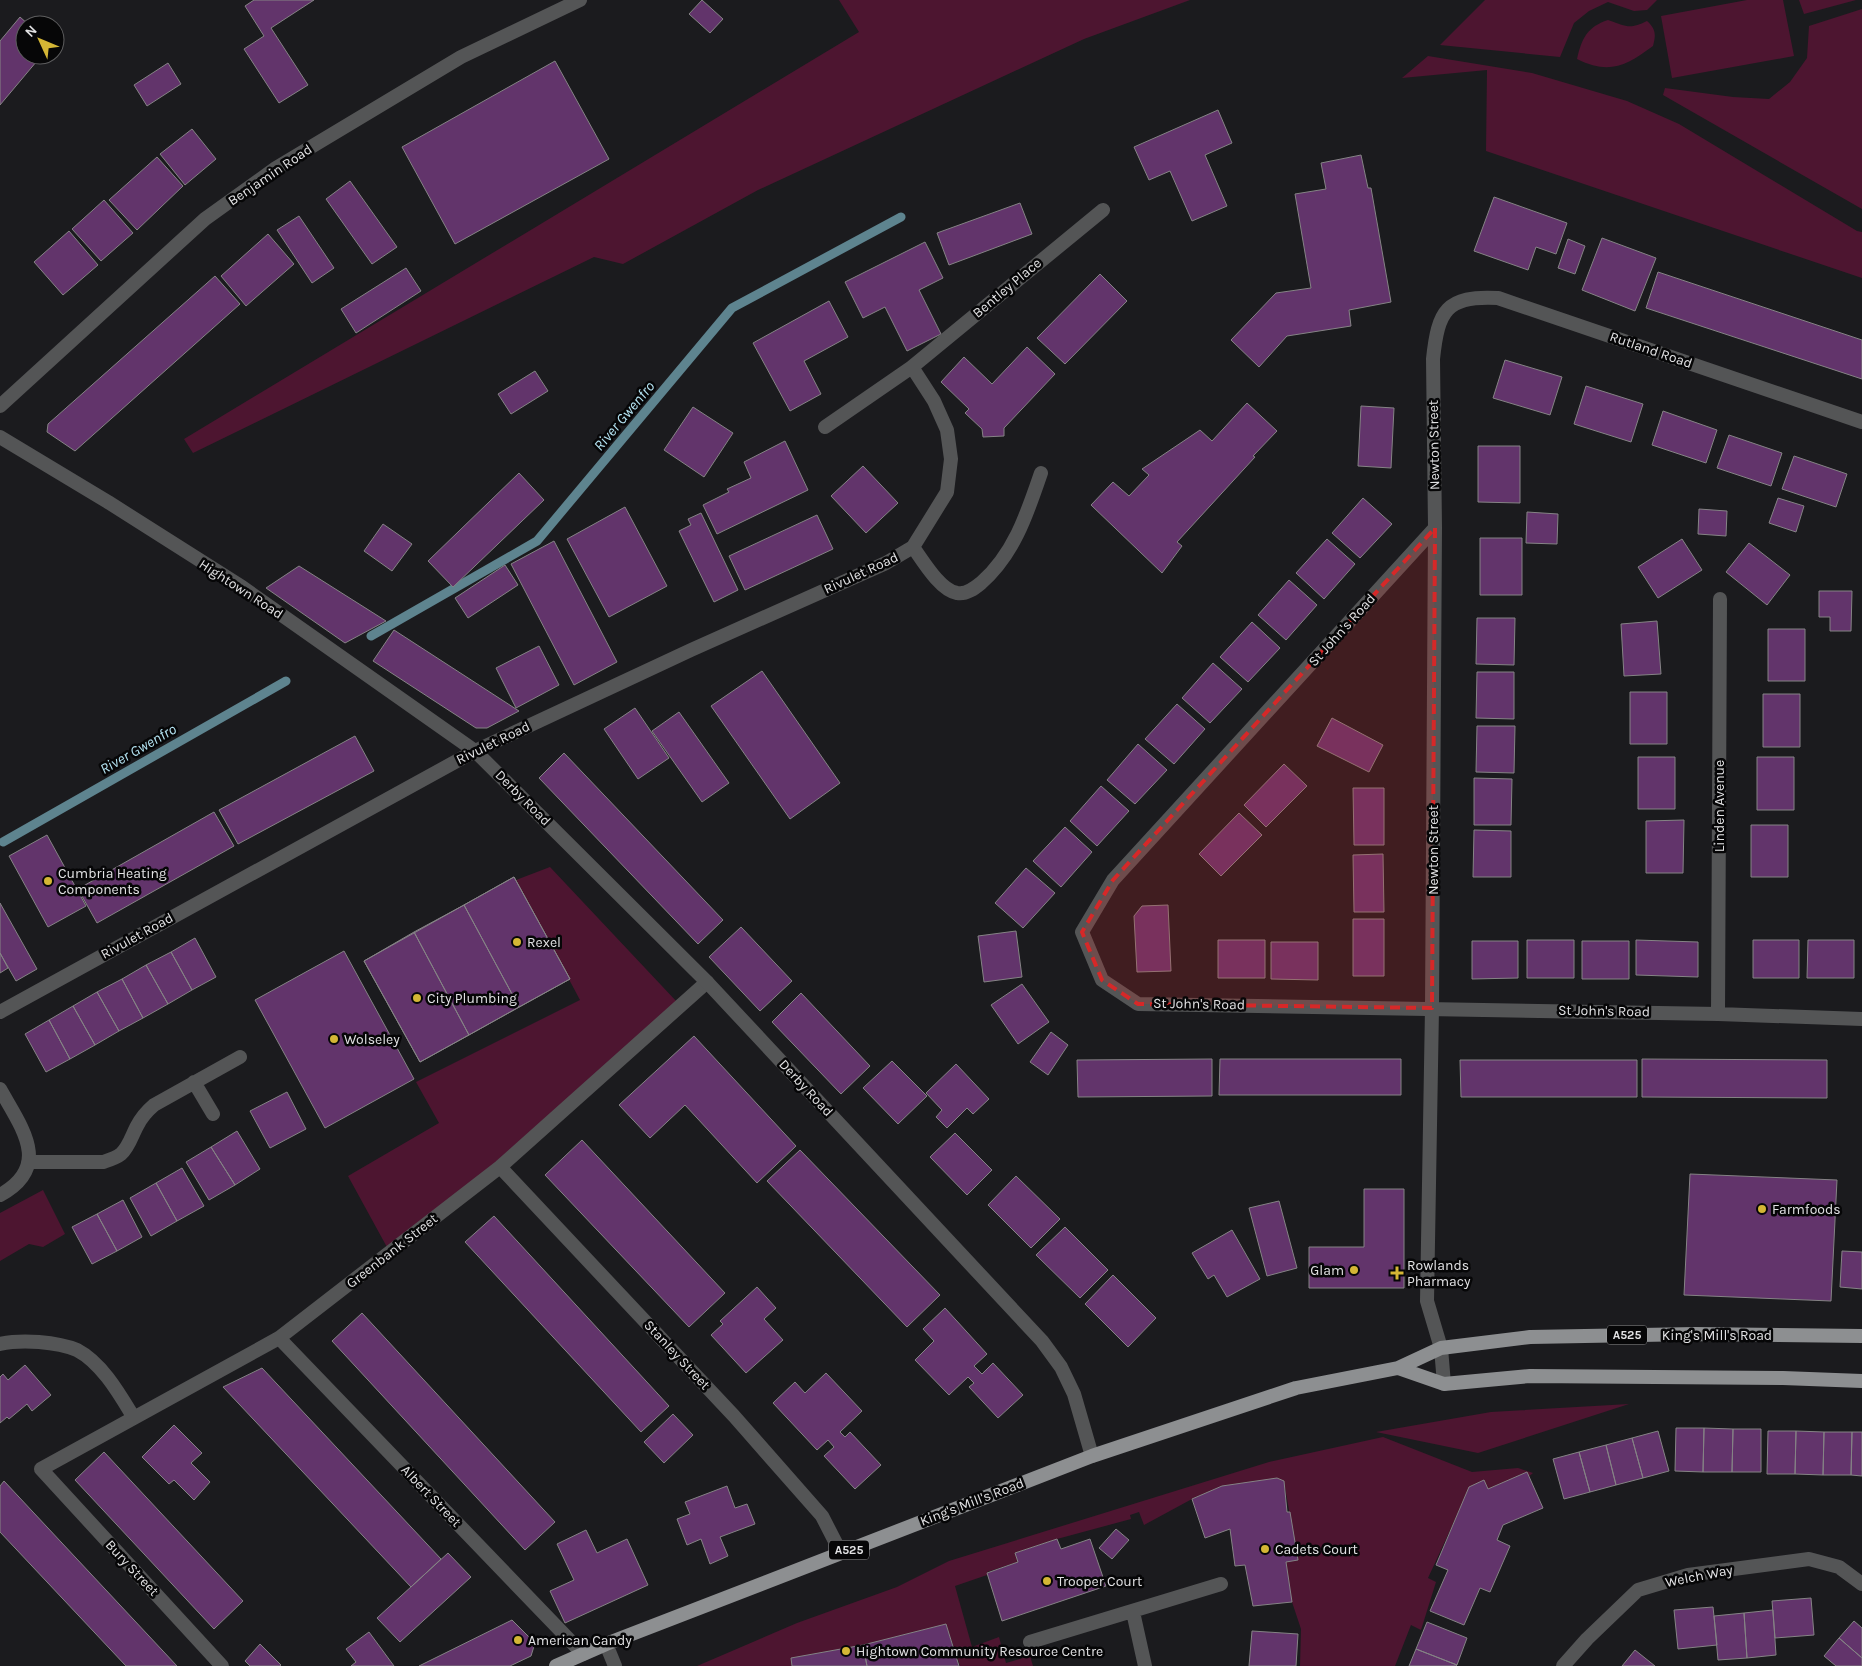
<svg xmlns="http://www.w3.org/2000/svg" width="1862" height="1666" font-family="Karla,sans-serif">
<rect width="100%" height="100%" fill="#1b1b1e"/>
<path fill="#4d1530" d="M839 0H1190L1084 39 758 190 623 264 594 257 193 453 184 439 859 32Z
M1485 0H1657L1647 10 1634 11 1608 2 1589 11 1574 23 1560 57 1440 45Z
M1747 0H1783L1794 56 1672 78 1661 16Z
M1799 0H1856L1804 14Z
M1862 9V209L1663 95 1665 88 1733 97 1769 99 1790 82 1807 58 1809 26Z
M1608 20C1626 26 1629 30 1647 21 1656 29 1656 35 1653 46 1626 66 1609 75 1577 59 1582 38 1587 27 1608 20Z
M1428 56 1532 73 1627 101 1679 124 1857 231 1862 232V278L1486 151 1487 70 1402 78Z
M550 867 677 1002 497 1164 388 1249 348 1176 439 1123 416 1082 580 1000 516 880Z
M43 1190 65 1234 43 1247 29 1244 0 1261V1213Z
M1629 1404 1478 1453 1376 1432 1491 1412Z
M1383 1437 1472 1472 1518 1468 1533 1473 1520 1484 1466 1496 1428 1578 1436 1582 1421 1630 1411 1625 1395 1666H1300L1301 1629 1292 1602 1286 1562 1298 1560 1284 1482 1222 1486 1192 1499 1144 1525 1139 1512 1130 1515 1131 1519 1057 1539 1015 1553 1018 1562 987 1572V1575L955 1586 972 1647 999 1637 1006 1663 1030 1656 1033 1666H960L946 1624 863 1645 791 1658 792 1666H697L797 1623 897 1587 949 1561 1269 1462Z"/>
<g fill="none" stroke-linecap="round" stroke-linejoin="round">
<path stroke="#5e848f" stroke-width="9" d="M371 636 537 541 732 308 901 217
M3 842 286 681"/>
</g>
<path fill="#62346b" stroke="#858385" d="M254 0H314L271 28 308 85 279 103 244 49 264 36 245 6Z
M702 0 723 19 710 33 689 14Z
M20 17 29 25H25V55H42L0 105V41Z
M555 61 609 159 455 244 402 147Z
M168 63 181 84 147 106 134 85Z
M1218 110 1232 143 1205 155 1227 206 1192 221 1170 171 1149 180 1134 147Z
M192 129 216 159 185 185 160 154Z
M1361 155 1368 188H1371L1391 302 1349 310 1351 326 1287 336 1259 367 1231 340 1276 293 1311 288 1295 194 1326 189 1321 163Z
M157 157 183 186 137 230 109 200Z
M350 181 397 247 372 264 326 199Z
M1494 197 1567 223 1556 254 1536 247 1528 270 1474 251Z
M104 200 133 233 101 261 72 229Z
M1020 203 1032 234 949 265 937 233Z
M299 216 334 268 312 283 277 230Z
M69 231 98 265 63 295 34 262Z
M268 234 294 264 246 306 221 276Z
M1602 238 1656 258 1635 311 1582 290Z
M1568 239 1585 246 1575 274 1558 268Z
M925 242 943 278 919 290 941 334 907 351 885 307 863 318 845 282Z
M406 268 421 291 356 333 341 309Z
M1658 272 1862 340V379L1646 308Z
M1100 274 1127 301 1065 364 1037 338Z
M215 276 240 304 75 451 47 432 48 424Z
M829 301 848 337 804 361 821 394 790 411 753 343Z
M1027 347 1055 374 1004 428V436L983 437 982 429 965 413 969 409 941 382 964 357 992 384Z
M1505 360 1562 377 1550 415 1493 398Z
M535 371 548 391 511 414 498 394Z
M1586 386 1643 404 1631 442 1574 424Z
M1247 403 1277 431 1253 456 1255 457 1177 542 1182 546 1162 573 1091 505 1113 482 1129 496 1149 475 1142 469 1200 430 1212 441Z
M1361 406 1394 408 1391 468 1358 466Z
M693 407 733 433 704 477 664 450Z
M1663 411 1717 430 1706 463 1652 445Z
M1729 435 1782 453 1771 486 1717 468Z
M785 441 808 490 717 534 703 505 729 492 727 489 751 478 744 462Z
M1478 446H1520V503L1478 502Z
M1794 456 1847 474 1836 507 1782 489Z
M863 466 898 503 866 533 831 496Z
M519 473 544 500 453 587 428 561Z
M1363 498 1392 524 1360 558 1332 533Z
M1778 498 1804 506 1796 532 1769 523Z
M625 507 667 586 609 617 567 539Z
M1699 509 1727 511 1726 536 1698 534Z
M1527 512 1558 514 1557 544 1526 543Z
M701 513 738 590 714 602 679 531 691 525 688 519Z
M817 515 833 549 745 590 729 556Z
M383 524 412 544 392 571 364 551Z
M1480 538H1522V595H1480Z
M1327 539 1355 564 1324 599 1296 573Z
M1682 539 1702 570 1658 598 1638 567Z
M554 541 617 662 574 685 511 564Z
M1749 543 1790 575 1767 605 1726 572Z
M505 565 518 585 468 618 455 598Z
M299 566 386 621 345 643 266 588Z
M1289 580 1317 605 1286 640 1258 615Z
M1819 591H1852L1851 631H1830V617H1819Z
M1477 618H1515L1514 665 1476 664Z
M1657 621 1661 674 1624 676 1621 624Z
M1252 622 1280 648 1248 682 1220 657Z
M1768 629H1805V681H1768Z
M394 630 519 711 487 728H476L373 661Z
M539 646 559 685 516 708 496 668Z
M1213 663 1242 689 1210 723 1182 698Z
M762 671 840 783 790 819 711 706Z
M1477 672H1514V719L1476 718Z
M1630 692H1667V744H1630Z
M1763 694H1800V747H1763Z
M1177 704 1205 729 1174 764 1145 739Z
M635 708 669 758 638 779 604 729Z
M679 712 729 783 702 802 652 731Z
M1332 718 1383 745 1369 772 1317 746Z
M1477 726H1515L1514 773 1476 772Z
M355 736 374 771 238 844 219 810Z
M1138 744 1167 770 1135 804 1107 780Z
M564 753 723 920 698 944 539 778Z
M1638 757H1675V809H1638Z
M1757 757H1794V810H1757Z
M1284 764 1307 786 1266 827 1244 805Z
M1474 778 1512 779 1511 825H1474Z
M1101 786 1129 811 1097 846 1070 821Z
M1353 788H1384V845H1354Z
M214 812 234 846 97 923 78 889Z
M1239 813 1262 835 1221 876 1199 854Z
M1684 820 1683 873H1646V821Z
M1751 825H1788V877H1751Z
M1065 827 1092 852 1061 887 1033 861Z
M1474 830 1511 831V877H1473Z
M47 835 86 906 48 927 9 856Z
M1383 854 1384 912H1354L1353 855Z
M1026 868 1055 893 1023 928 995 903Z
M514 877 570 979 420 1062 364 961Z
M514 877 570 979 519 1007 464 905Z
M0 903 37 969 16 981 0 953Z
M464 905 519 1007 469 1035 414 932Z
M1168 905 1171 971 1137 972 1134 916 1142 906Z
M1353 919H1384V976H1353Z
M741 927 792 981 760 1011 709 957Z
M1016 931 1022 977 984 982 978 936Z
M414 932 469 1035 420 1062 364 961Z
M195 938 216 977 192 990 171 952Z
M1218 940H1265V978H1218Z
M1527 940H1574V978H1527Z
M1636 940 1698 942V977L1636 975Z
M1753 940H1799V978H1753Z
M1808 940H1854V978H1807Z
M1472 941H1518V978L1472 979Z
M1582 941H1629V979H1582Z
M1271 942H1318V980L1271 979Z
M344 951 414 1079 325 1128 255 1000Z
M171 952 192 990 168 1004 146 965Z
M0 953 8 968 0 973Z
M146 965 168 1004 143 1018 122 979Z
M122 979 143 1018 119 1031 97 992Z
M1022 984 1049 1022 1018 1044 991 1005Z
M97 992 119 1031 95 1045 73 1006Z
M801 993 870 1066 841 1094 772 1022Z
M73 1006 95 1045 70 1059 49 1020Z
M49 1020 70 1059 46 1072 25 1034Z
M1051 1032 1068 1045 1048 1075 1030 1062Z
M694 1036 796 1146 757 1183 685 1105 650 1138 619 1105Z
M1212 1059V1096L1078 1097 1077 1060Z
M1220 1059H1401V1095H1219Z
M1642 1059 1827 1060V1098L1642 1097Z
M1460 1060H1637V1097H1461Z
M892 1061 927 1096 898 1124 863 1088Z
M956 1064 989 1099 973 1114 967 1108 947 1128 936 1117 942 1110 926 1093Z
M287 1092 306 1129 270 1148 250 1111Z
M237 1131 260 1169 235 1185 211 1147Z
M955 1133 992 1170 967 1195 930 1157Z
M582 1140 725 1293 689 1327 545 1175Z
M211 1147 235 1185 209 1200 186 1162Z
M800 1150 940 1295 907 1327 767 1181Z
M182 1168 204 1206 177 1221 156 1183Z
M1690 1174 1837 1180 1831 1301 1684 1295Z
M1016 1176 1060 1219 1031 1248 988 1205Z
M156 1183 177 1221 151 1236 130 1198Z
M1364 1189H1404V1288H1309V1247H1364Z
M123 1200 142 1237 117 1251 97 1214Z
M1279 1201 1297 1268 1267 1276 1249 1208Z
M97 1214 117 1251 92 1264 72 1227Z
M494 1216 669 1406 641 1432 465 1242Z
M1065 1227 1108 1270 1080 1298 1036 1255Z
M1232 1230 1260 1279 1227 1297 1214 1275 1208 1279 1192 1253Z
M1842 1251 1862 1252V1289L1840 1287Z
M1113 1275 1156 1318 1128 1347 1085 1304Z
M757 1287 776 1308 764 1319 783 1340 746 1373 711 1335 723 1324 720 1321Z
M945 1308 987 1354 974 1366 982 1374 993 1363 1023 1395 998 1418 969 1387 974 1383 968 1377 949 1395 915 1360 934 1341 923 1329Z
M362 1313 555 1522 525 1550 332 1341Z
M25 1365 51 1395 32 1411 27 1404 9 1419 7 1417 0 1423V1377L3 1374 8 1380Z
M262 1368 441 1559 411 1587 223 1387Z
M826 1373 862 1411 840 1432 845 1437 850 1432 881 1465 855 1489 824 1456 834 1447 828 1440 817 1450 773 1403 795 1382 805 1393Z
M673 1414 693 1435 664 1463 644 1442Z
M174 1425 202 1453 191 1463 210 1482 194 1500 174 1480 169 1484 142 1457Z
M1676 1428H1704L1703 1472 1675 1471Z
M1704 1428 1733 1429 1732 1472H1703Z
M1733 1429H1761V1472H1732Z
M1658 1431 1669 1471 1643 1478 1632 1438Z
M1768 1431H1796L1795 1474H1767Z
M1796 1431 1824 1432 1823 1475 1795 1474Z
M1824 1432H1852L1851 1475H1823Z
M1852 1432H1862V1476L1851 1475Z
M1632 1438 1643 1478 1616 1485 1606 1445Z
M1606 1445 1616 1485 1590 1492 1579 1452Z
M104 1452 243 1601 214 1629 75 1480Z
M1579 1452 1590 1492 1564 1499 1553 1459Z
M1527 1472 1543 1508 1503 1525 1497 1540 1510 1546 1490 1592 1480 1588 1464 1625 1430 1611 1448 1570 1436 1565 1469 1487 1484 1480 1488 1489Z
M1277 1478 1284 1481 1287 1512H1290L1298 1560 1286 1562 1292 1602 1253 1606 1245 1565 1235 1566 1230 1529 1205 1538 1192 1499 1222 1486Z
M4 1481 177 1666H126L0 1532V1486Z
M727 1486 735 1508 747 1504 755 1524 720 1537 728 1556 710 1564 701 1539 687 1545 677 1519 690 1514 685 1502Z
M1116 1529 1129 1540 1112 1559 1099 1548Z
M586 1530 597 1553 627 1539 648 1585 565 1623 550 1591 574 1580 557 1544Z
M1057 1539 1061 1549 1090 1539 1106 1586 1002 1621 987 1573 1018 1562 1015 1553Z
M448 1553 471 1577 400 1642 377 1618Z
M1811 1598 1814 1635 1775 1638 1772 1601Z
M1713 1607 1717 1645 1678 1649 1674 1610Z
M1773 1610 1776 1655 1747 1658 1744 1613Z
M1744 1613 1747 1658 1718 1660 1714 1616Z
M512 1620 535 1643 531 1656 510 1666H419Z
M1854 1621 1862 1628V1658L1839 1638Z
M1427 1622 1467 1638 1457 1665 1416 1649Z
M946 1624 959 1666H867L863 1645Z
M1252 1631 1298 1634 1296 1666H1249Z
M369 1632 394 1666H351L356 1662 346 1649Z
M1839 1638 1862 1658V1666H1836L1824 1656Z
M260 1644 281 1665 280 1666H250L245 1661Z
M863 1645 867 1666H792L791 1658Z
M1416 1649 1457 1665 1456 1666H1409Z
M1635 1650 1655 1666H1622Z"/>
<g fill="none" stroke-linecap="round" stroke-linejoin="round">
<path stroke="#545556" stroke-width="14" d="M0 406 205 219 276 168 461 57 580 0
M825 427 912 367
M1435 528 1113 880 1082 932 1102 980 1138 1004 1718 1014 1862 1019
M913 547C923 561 940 590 957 593 966 595 975 588 981 583 1014 554 1027 514 1041 473
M0 1012 475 751 691 650 886 563 913 547 947 492 951 459 947 430 934 401 912 367 1103 210
M1718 1014 1720 599
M194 1082 213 1114
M0 1089C21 1127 53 1166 0 1195
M28 1162H103C109 1160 116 1158 121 1154 129 1147 132 1135 137 1126 141 1118 147 1111 154 1105L240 1057
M500 1167 734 1416 822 1516 841 1553
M279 1338 583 1654
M0 1344C13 1341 25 1341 39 1342 51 1343 65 1345 77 1350 102 1363 120 1395 134 1418
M1444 1384 1441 1348 1427 1301 1432 1008 1435 528 1433 359C1438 311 1446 295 1498 298L1862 422
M1133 1612 1145 1666
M1030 1642 1221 1584
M606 1644 615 1666
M222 1666 41 1469 279 1338 500 1167 707 982
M1563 1666 1587 1639 1638 1590 1688 1575 1809 1559 1839 1567 1862 1584"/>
<path stroke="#545556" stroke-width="14" d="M0 437 108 502 242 587 475 751 707 982 1042 1341 1061 1367 1074 1394 1092 1456"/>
<path stroke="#8d8f91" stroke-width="14" d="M1398 1368 1444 1384 1530 1376 1783 1378 1862 1381
M556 1666 606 1644 1092 1456 1296 1388 1398 1368 1441 1348 1530 1337 1695 1334 1862 1336"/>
</g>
<path fill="#d62828" fill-opacity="0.2" stroke="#d62828" stroke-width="4" stroke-dasharray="10 6" stroke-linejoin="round" d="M1435 528 1432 1008 1138 1004 1102 980 1082 932 1113 880Z"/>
<g fill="#d4b635" stroke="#060607" stroke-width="2">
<circle cx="48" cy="881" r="5"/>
<circle cx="517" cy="942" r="5"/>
<circle cx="417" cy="998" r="5"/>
<circle cx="334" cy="1039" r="5"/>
<circle cx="1762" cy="1209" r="5"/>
<circle cx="1354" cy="1270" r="5"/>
<path d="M1394.5 1265.5h5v5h5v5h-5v5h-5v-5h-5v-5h5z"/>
<circle cx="1265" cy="1549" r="5"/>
<circle cx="1047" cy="1581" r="5"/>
<circle cx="518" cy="1640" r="5"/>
<circle cx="846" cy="1651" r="5"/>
</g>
<g text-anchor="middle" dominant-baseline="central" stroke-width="5" stroke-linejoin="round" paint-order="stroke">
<g fill="#060607" stroke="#a0a0a2" stroke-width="1">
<rect x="1607" y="1325.5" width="40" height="19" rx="4"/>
<rect x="829" y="1540.5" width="40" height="19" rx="4"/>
</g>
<g font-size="12" font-weight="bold" fill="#e2e2e4">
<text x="1627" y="1335">A525</text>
<text x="849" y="1550">A525</text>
</g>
<g font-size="14" fill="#e2e2e4" stroke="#060607">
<text transform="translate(270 175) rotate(-34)">Benjamin Road</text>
<text transform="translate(1007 288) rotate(-40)">Bentley Place</text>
<text transform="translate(1651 350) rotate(19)">Rutland Road</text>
<text transform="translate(1434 445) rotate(-91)">Newton Street</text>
<text transform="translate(861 573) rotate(-25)">Rivulet Road</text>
<text transform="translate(241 589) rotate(33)">Hightown Road</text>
<text transform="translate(1342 630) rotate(-48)">St John's Road</text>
<text transform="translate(493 743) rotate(-26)">Rivulet Road</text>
<text transform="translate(523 798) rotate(45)">Derby Road</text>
<text transform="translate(1719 806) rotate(-90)">Linden Avenue</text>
<text transform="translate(1433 850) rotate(-90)">Newton Street</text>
<text transform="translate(137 936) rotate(-29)">Rivulet Road</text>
<text transform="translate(1199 1004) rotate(1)">St John's Road</text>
<text transform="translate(1604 1011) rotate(1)">St John's Road</text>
<text transform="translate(806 1088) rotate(47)">Derby Road</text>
<text transform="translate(392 1251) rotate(-38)">Greenbank Street</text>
<text x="1717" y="1335">King's Mill's Road</text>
<text transform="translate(677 1355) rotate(47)">Stanley Street</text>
<text transform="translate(431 1496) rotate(46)">Albert Street</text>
<text transform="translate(972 1502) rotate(-21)">King's Mill's Road</text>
<text transform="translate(132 1568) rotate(47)">Bury Street</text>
<text transform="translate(1699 1576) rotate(-11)">Welch Way</text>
</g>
<g font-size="14" fill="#e2e2e4" stroke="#060607" text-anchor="start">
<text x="58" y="873">Cumbria Heating<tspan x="58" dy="16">Components</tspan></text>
<text x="527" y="942">Rexel</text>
<text x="427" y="998">City Plumbing</text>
<text x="344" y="1039">Wolseley</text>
<text x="1772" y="1209">Farmfoods</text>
<text x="1407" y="1265">Rowlands<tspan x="1407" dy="16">Pharmacy</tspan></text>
<text x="1344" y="1270" text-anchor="end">Glam</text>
<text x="1275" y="1549">Cadets Court</text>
<text x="1057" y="1581">Trooper Court</text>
<text x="528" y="1640">American Candy</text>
<text x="856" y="1651">Hightown Community Resource Centre</text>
</g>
<g font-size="15" font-style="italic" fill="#b5e4f3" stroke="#060607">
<text transform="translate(624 416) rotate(-50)">River Gwenfro</text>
<text transform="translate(138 749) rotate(-30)">River Gwenfro</text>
</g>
</g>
<g transform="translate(40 40) rotate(314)"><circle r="24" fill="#060607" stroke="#5e5e5f"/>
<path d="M0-4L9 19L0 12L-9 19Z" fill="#d4b635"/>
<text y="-8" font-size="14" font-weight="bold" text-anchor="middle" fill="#e2e2e4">N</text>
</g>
</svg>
